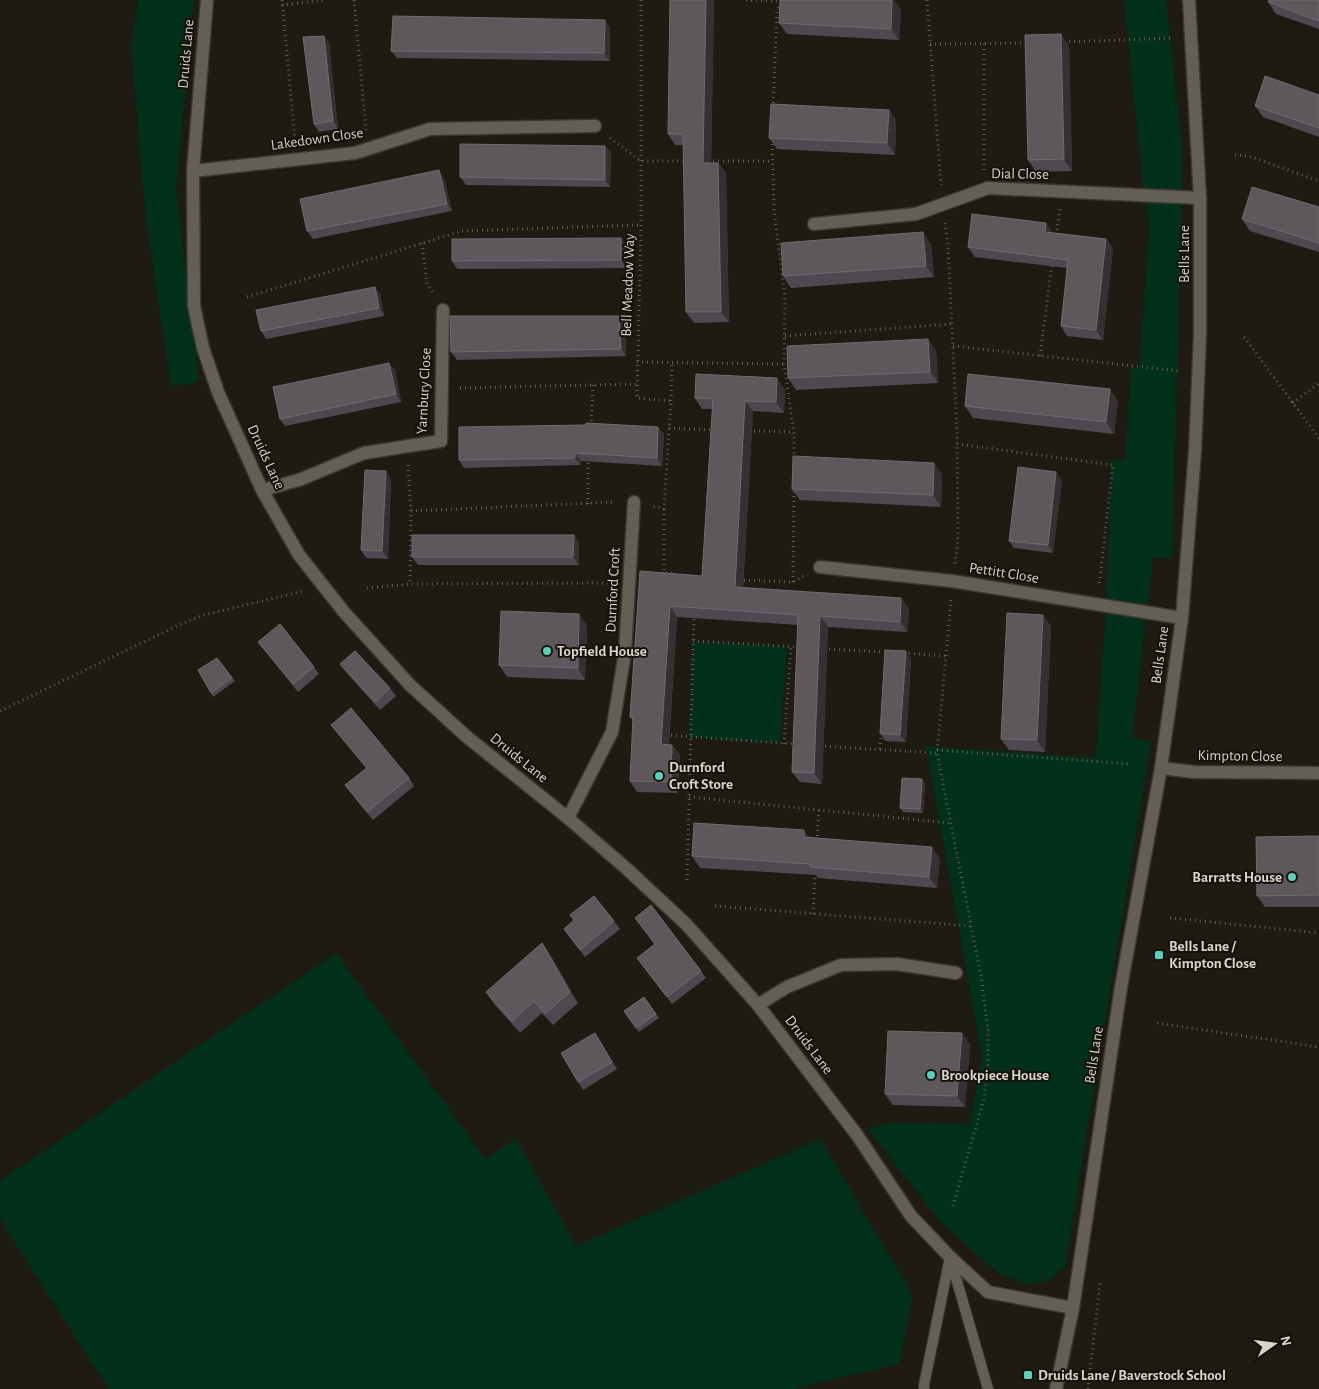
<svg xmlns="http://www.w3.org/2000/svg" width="1319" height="1389" font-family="'Alegreya Sans',sans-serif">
<rect width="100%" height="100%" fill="#1e1b12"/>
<path fill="#02301b" d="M138 0H194L176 189 199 382 171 386 146 218 131 47Z
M1124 0H1166L1183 156 1172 558H1153L1132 737 1151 742 1065 1266 1049 1281 1026 1284 997 1272 942 1223 868 1129 891 1123 970 1124 982 1056 926 746 1096 758 1105 625 1112 459 1125 461 1131 367 1139 369 1150 220 1145 203Z
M693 641 787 647 780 743 689 737Z
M336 953 485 1159 516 1139 576 1246 820 1139 913 1296 899 1364 793 1389H109L0 1219V1181Z"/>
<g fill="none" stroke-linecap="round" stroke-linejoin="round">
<g stroke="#3a3732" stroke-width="12">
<path id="lane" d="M924 1389V1385L950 1257 988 1389"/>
</g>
<g stroke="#3a3732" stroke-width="15">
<path id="street" d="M207 0 193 171 194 306 203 348 218 392 262 490 299 555 344 612 410 685 467 737 568 818 627 869 686 924 758 1005 857 1135 911 1216 950 1257 988 1292 1073 1308
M193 171 355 153 430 129 595 126
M814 224 916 214 988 188 1200 198
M262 490 299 480 364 453 441 441 443 310
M820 567 952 581 1182 618
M1161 768 1194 772 1319 773
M568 818 612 732 625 652 634 502
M758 1005 787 987 841 965 897 964 956 973"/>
</g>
<g stroke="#3a3732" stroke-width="15">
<path id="secondary" d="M1056 1389 1073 1308 1121 987 1161 768 1182 618 1195 451 1200 334V198L1189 0"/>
</g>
<path stroke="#605d55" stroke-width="3" stroke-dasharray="1 4" stroke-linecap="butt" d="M282 0 295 141
M354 0 366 130
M641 0V225L637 398 671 401 664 509 652 506
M746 0 782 1
M927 0 941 185
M282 5 324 0
M1064 42 1173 38
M930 44 1028 43
M773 108 777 11 783 0
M610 138 641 161H686
M772 139 774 210 785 297 784 364 794 434V459
M1235 155 1249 156 1319 181
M708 161H772
M984 170V44
M945 223 948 246 957 433 958 539 955 564
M1056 235 1060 209
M422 243 427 284 434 294
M247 297 462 231 641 225
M785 336 951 324
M1244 337 1319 438
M953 346 1180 371
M1040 356 1052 264
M637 362 784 364
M460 388 637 384
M671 401 672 363
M1293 403 1319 383
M591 426 593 385
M669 428 713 430
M749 431 794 432
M957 444 1113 465 1099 586
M408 465 411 511 410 584
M588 504V459
M664 509V572L676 574
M411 511 614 502
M739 580 793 582 804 576
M793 582 794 490
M367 588 410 584 611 583
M951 600 937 753 981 976 988 1029V1064L984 1099 952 1209
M693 641 800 647
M824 649 888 652
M904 653 946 656
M0 711 183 623 204 615 303 591
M666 735 797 744
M784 744 791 647
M820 746 937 753
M880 749 881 733
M937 750 1131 764
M689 797 950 823
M817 841 819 810
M687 880 694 614
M715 906 970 926
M813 914 815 872
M1170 918 1319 933
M1157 1023 1319 1047
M1088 1389 1100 1283"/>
<use href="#lane" stroke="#645f55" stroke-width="10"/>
<use href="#street" stroke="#645f55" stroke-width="12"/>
<use href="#secondary" stroke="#645f55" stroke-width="12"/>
</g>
<path fill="#4f4850" d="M670 0H714L711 163H718L726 173 729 322 694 323 686 312 683 145H675L668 134Z
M1319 0V29L1276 14 1268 2Z
M901 9 899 40 787 34 779 23Z
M610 28V61L397 58 391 51Z
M324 36 329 43 338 129 319 132 314 124Z
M1069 45 1072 171 1036 172 1028 160Z
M1319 95V137L1263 117 1255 106Z
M889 110 896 121 895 155 777 149 769 138Z
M605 146 611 153 610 187 466 185 460 177Z
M444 178 452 211 313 239 307 231Z
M1319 207V252L1250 231 1242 219Z
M1053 233 1106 239 1113 248 1103 340 1067 336 1061 326 1067 268 975 257 968 247Z
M621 238 627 246 626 268 457 269 452 261Z
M931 244 934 277 791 288 783 276Z
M380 294 384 316 266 339 261 331Z
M619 316 625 324 626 356 457 360 451 352Z
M928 339 936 351 938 383 796 390 788 378Z
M395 370 401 402 285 426 280 419Z
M785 389 784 413 753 411 743 588 901 598 909 609 907 632 828 627 822 784 800 782 792 772 798 625 677 617 669 744 672 745 680 755 678 793 637 792 630 781 633 721 630 717 640 571 702 576 712 409H702L695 398Z
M1118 401 1114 434 973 418 965 406Z
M658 427 664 434 662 466 581 461 580 465 464 468 459 460Z
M942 474 941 507 800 500 792 489Z
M391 479 388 559 366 558 361 550Z
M1062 480 1053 553 1014 548 1009 541Z
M574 535 579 543V565H418L412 557Z
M579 614 587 626 585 680 507 677 499 665Z
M1051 626 1045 752 1009 750 1001 739Z
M258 642 314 667 319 674 298 692Z
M217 658 235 681 213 697 211 693Z
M911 659 906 742 885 741 880 733Z
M340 664 390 688 396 696 380 710 346 672Z
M331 725 409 778 414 786 373 820 345 785 366 768Z
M925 783 923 813 903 812 900 808Z
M1319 836V907H1265L1257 896Z
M809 837 940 859 937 888 818 878 816 875 700 868 692 856Z
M570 915 614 921 620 929 585 957 564 929 574 920Z
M542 943 550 954 578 1003 553 1025 542 1013 520 1033 494 1004 486 992Z
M637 958 701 971 706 978 672 1004Z
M644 997 659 1018 639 1032 624 1011Z
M595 1033 617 1069 583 1090 578 1082Z
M970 1044 965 1107 893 1105 885 1094Z"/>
<path fill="#353031" d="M706 0H714L711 174 703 163Z
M892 0H894L901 9 899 40 891 29Z
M605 20 610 28V61L604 53Z
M1061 34 1069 45 1072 171 1064 159Z
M324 36 329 43 338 129 333 121Z
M889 110 896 121 895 155 887 143Z
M605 146 611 153 610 187 605 180Z
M718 163 726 173 729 322 721 312Z
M439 170 444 178 452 211 447 204Z
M1046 223 1053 233 1045 232Z
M923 232 931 244 934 277 926 266Z
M621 238 627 246 626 268 621 260Z
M1106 239 1113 248 1103 340 1096 330Z
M375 287 380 294 384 316 379 308Z
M619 316 625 324 626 356 621 349Z
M928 339 936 351 938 383 930 372Z
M389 363 395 370 401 402 396 394Z
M777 378 785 389 784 413 776 402Z
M1110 389 1118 401 1114 434 1106 422Z
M745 401 753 411 742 598 735 587Z
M658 427 664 434 662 466 657 458Z
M575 453 581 461 580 465 575 458Z
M934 463 942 474 941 507 933 495Z
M386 471 391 479 388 559 382 551Z
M1056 472 1062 480 1053 553 1048 545Z
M574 535 579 543V565L573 557Z
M901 598 909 609 907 632 900 622Z
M670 606 677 617 668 754 661 744Z
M579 614 587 626 585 680 578 668Z
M1043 615 1051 626 1045 752 1037 740Z
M820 616 828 627 822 784 814 773Z
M906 651 911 659 906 742 900 735Z
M672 745 680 755 678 793 671 782Z
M922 779 925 783 923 813 920 809Z
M804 830 812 842 804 837Z
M932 847 940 859 937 888 929 877Z
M542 943 550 954 578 1003 570 992Z
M595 1033 600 1040 617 1069 612 1062Z
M962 1033 970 1044 965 1107 957 1096Z"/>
<path fill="#5e585d" stroke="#716b6f" d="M670 0H706L703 163H718L721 312H686L683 134H668Z
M780 0H892L891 29 779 23Z
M1269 0H1319V21L1268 2Z
M393 16 605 20 604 53 391 51Z
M1061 34 1064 159 1028 160 1025 35Z
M324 36 333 121 314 124 303 37Z
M1265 76 1319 95V128L1255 106Z
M771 104 889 110 887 143 769 138Z
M460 144 605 146V180L460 177Z
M439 170 447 204 307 231 300 199Z
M1252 187 1319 207V243L1242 219Z
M972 214 1046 223 1045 232 1106 239 1096 330 1061 326 1068 260 968 247Z
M923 232 926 266 783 276 781 243Z
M621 238V260L452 261V239Z
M375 287 379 308 261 331 256 310Z
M450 316H619L621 349 451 352Z
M928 339 930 372 788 378 787 346Z
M389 363 396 394 280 419 273 387Z
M696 374 777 378 776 402 745 401 735 587 901 598 900 622 820 616 814 773 792 772 798 615 670 606 661 744 672 745 671 782 630 781 633 717H630L640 571 702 576 713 399 695 398Z
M968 374 1110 389 1106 422 965 406Z
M586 423 658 427 657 458 575 453V458L459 460V427L586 425Z
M793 456 934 463 933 495 792 489Z
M1018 467 1056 472 1048 545 1009 541Z
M365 470 386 471 382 551 361 550Z
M412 535H574L573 557H412Z
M501 611 579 614 578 668 499 665Z
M1007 613 1043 615 1037 740 1001 739Z
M280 624 314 667 293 684 258 642Z
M885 650 906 651 900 735 880 733Z
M355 651 390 688 375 702 340 664Z
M217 658 232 678 211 693 198 670Z
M351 708 409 778 367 812 345 785 367 768 331 725Z
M902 778 922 779 920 809 900 808Z
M694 823 804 830V837L932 847 929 877 810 867V864L692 856Z
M1319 836V895L1257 896 1256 837Z
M594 896 614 921 580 950 564 929 574 920 570 915Z
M651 905 701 971 667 997 637 958 655 944 635 918Z
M542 943 570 992 545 1014 534 1001 512 1021 486 992Z
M644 997 656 1014 636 1028 624 1011Z
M888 1031 962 1033 957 1096 885 1094Z
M595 1033 612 1062 578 1082 561 1053Z"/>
<g fill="#5bcebc" stroke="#151209" stroke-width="2">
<circle cx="547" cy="651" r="5"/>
<circle cx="659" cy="776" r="5"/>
<circle cx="1292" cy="877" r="5"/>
<rect x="1154" y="950" width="10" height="10" rx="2.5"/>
<circle cx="931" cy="1075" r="5"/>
<rect x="1023" y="1370" width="10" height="10" rx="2.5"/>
</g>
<g text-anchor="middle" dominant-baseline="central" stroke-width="4" stroke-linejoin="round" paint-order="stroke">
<g font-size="15" fill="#d7d4ce" stroke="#151209">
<text transform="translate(186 54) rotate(-85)">Druids Lane</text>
<text transform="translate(317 139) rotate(-8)">Lakedown Close</text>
<text transform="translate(1020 174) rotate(1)">Dial Close</text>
<text transform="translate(1184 254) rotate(-90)">Bells Lane</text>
<text transform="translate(628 285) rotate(-88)">Bell Meadow Way</text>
<text transform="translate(424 391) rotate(-87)">Yarnbury Close</text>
<text transform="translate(266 457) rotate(65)">Druids Lane</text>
<text transform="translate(1004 573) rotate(9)">Pettitt Close</text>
<text transform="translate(613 590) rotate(-87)">Durnford Croft</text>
<text transform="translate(1160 655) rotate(-82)">Bells Lane</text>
<text transform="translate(1240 756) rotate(1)">Kimpton Close</text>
<text transform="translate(519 758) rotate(39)">Druids Lane</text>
<text transform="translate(809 1045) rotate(53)">Druids Lane</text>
<text transform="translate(1094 1055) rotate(-81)">Bells Lane</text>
</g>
<g font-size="15" font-weight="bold" fill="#d7d4ce" stroke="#151209" text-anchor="start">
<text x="557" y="651">Topfield House</text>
<text x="669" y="767">Durnford<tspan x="669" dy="17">Croft Store</tspan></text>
<text x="1282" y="877" text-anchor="end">Barratts House</text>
<text x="1169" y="946">Bells Lane /<tspan x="1169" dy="17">Kimpton Close</tspan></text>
<text x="941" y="1075">Brookpiece House</text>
<text x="1038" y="1375">Druids Lane / Baverstock School</text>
</g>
</g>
<g transform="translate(1274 1344) rotate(76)" stroke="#151209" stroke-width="4" paint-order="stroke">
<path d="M0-4L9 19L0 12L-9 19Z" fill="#d7d4ce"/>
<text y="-8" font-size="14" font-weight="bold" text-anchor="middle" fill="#d7d4ce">N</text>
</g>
</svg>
